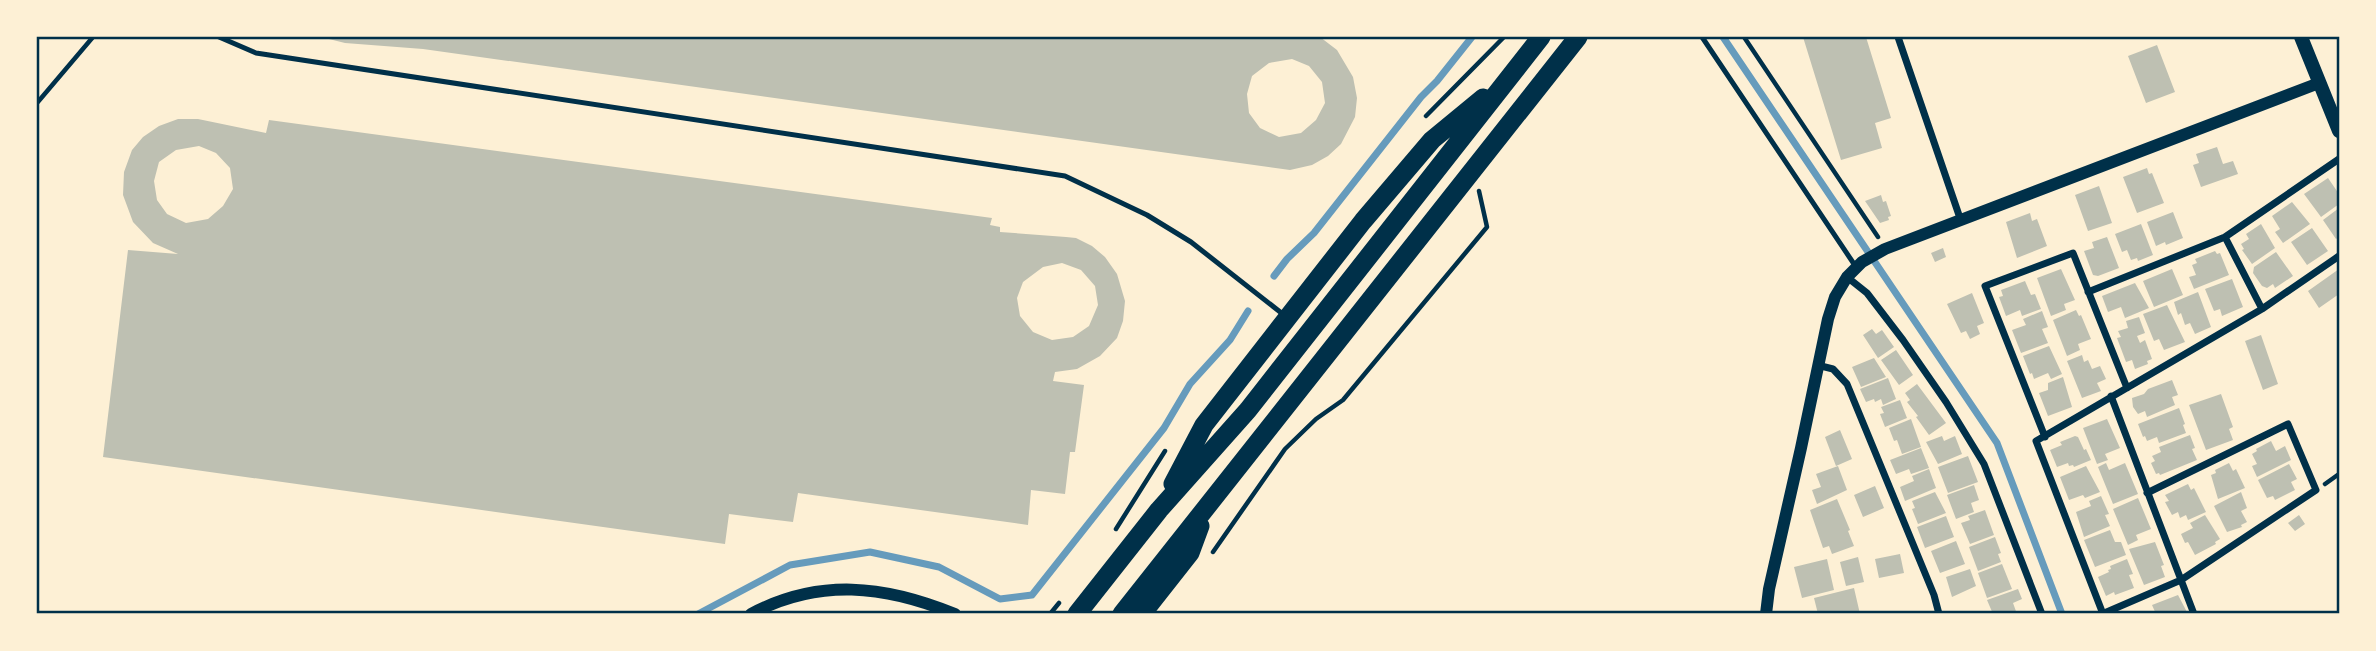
<svg xmlns="http://www.w3.org/2000/svg" width="2376" height="651" font-family="'Public Sans',sans-serif">
<rect width="100%" height="100%" fill="#fdf0d5"/>
<g fill="none" stroke-linecap="round" stroke-linejoin="round">
<path stroke="#669bbc" stroke-width="7" d="M1723 37 1997 443 2062 614
M1274 276 1287 259 1314 233 1421 97 1437 81 1472 37
M698 614 790 565 870 552 939 567 1000 599 1032 595 1164 428 1190 384 1230 340 1248 311"/>
</g>
<path fill="#bec0b2" fill-rule="evenodd" d="M1320 37 1337 50 1353 77 1357 98 1355 117 1341 144 1328 156 1312 165 1290 170 423 49 345 43 325 38ZM1292 59 1309 66 1322 82 1325 103 1316 120 1301 133 1279 137 1260 128 1249 113 1247 94 1252 76 1269 63Z
M1803 37H1866L1891 118 1875 123 1882 148 1841 160Z
M2157 45 2175 92 2146 103 2128 56Z
M178 119H198L266 133 269 120 992 218 990 225 1000 227V232L1066 237 1076 238 1092 246 1105 257 1117 274 1125 301 1123 321 1117 338 1100 356 1077 369 1055 372 1053 381 1084 385 1075 452H1070L1065 494 1031 490 1028 525 798 493 793 522 729 514 725 544 103 457 128 250 178 254 153 243 133 222 123 195 124 172 132 150 143 137 159 126ZM199 146 216 153 230 168 233 189 223 206 208 219 186 223 167 214 157 200 154 181 159 162 176 150ZM1062 263 1081 270 1095 286 1098 305 1089 326 1073 337 1052 340 1033 332 1020 316 1017 298 1023 282 1043 267Z
M2217 147 2223 164 2233 161 2238 174 2201 187 2193 165 2199 163 2196 154Z
M2147 168 2149 174 2152 173 2164 203 2137 213 2123 177Z
M2328 178 2339 194V204L2321 217 2304 194Z
M2099 186 2112 223 2088 231 2075 195Z
M1881 195 1883 202 1886 201 1891 216 1888 217 1889 220 1880 223 1865 201Z
M2292 202 2310 224 2283 243 2275 232 2280 229 2272 216Z
M2339 208V237L2336 239 2323 220Z
M2173 212 2183 238 2166 245 2165 242 2156 246 2147 222Z
M2030 213 2032 221 2037 219 2047 246 2017 258 2006 222Z
M2141 224 2153 255 2138 261 2137 258 2131 260 2127 250 2122 252 2115 234Z
M2261 224 2275 248 2252 264 2242 250 2244 249 2241 244 2249 239 2246 234Z
M2312 228 2328 251 2307 265 2291 242Z
M2107 237 2119 268 2098 276 2093 275 2084 251 2094 248 2092 242Z
M1943 248 1946 257 1935 262 1931 253Z
M2215 251 2217 254 2220 253 2229 275 2194 289 2189 277 2196 275 2192 265 2197 263 2195 259Z
M2276 252 2293 276 2275 288 2273 284 2267 288 2262 286 2253 273 2254 267Z
M2061 269 2075 300 2064 304 2066 310 2051 316 2037 278Z
M2172 269 2183 295 2154 307 2143 281Z
M2339 269V294L2319 308 2308 291Z
M2232 279 2243 307 2222 316 2220 309 2214 311 2205 289Z
M2025 281 2031 295 2035 294 2041 309 2022 316 2020 310 2006 316 1999 297 2003 296 2001 290Z
M2135 283 2149 308 2125 318 2121 307 2108 312 2102 296Z
M2198 292 2211 327 2195 334 2190 323 2185 325 2181 313 2178 315 2174 302Z
M1972 293 1984 323 1977 326 1980 334 1970 339 1966 331 1961 333 1947 304Z
M2167 305 2185 342 2164 350 2159 339 2154 341 2143 314Z
M2076 310 2079 316 2081 315 2091 339 2078 344 2080 350 2067 356 2053 320Z
M2042 311 2048 327 2042 329 2048 343 2021 353 2012 330 2026 325 2023 319Z
M2139 317 2145 333 2137 336 2140 343 2145 340 2152 359 2147 361 2148 364 2135 369 2132 360 2126 362 2117 338 2121 337 2118 331 2128 328 2126 321Z
M1872 329 1876 334 1882 330 1894 347 1878 358 1863 335Z
M2261 335 2278 384 2263 390 2245 341Z
M2049 346 2062 374 2051 379 2048 373 2034 379 2032 373 2030 374 2023 356Z
M1896 350 1913 375 1899 385 1881 360Z
M2082 355 2084 362 2088 360 2092 369 2100 366 2106 379 2097 383 2101 391 2082 398 2067 361Z
M1874 358 1886 377 1861 387 1852 367Z
M2063 377 2072 407 2048 416 2039 393 2048 390V383Z
M1888 378 1896 399 1883 405 1881 399 1875 402 1874 399 1866 402 1860 389Z
M2172 380 2178 395 2172 397 2175 405 2147 417 2145 411 2138 414 2133 407 2132 398 2144 394 2148 389Z
M1917 384 1946 423 1929 435 1916 417 1918 416 1907 402 1910 400 1905 393Z
M2221 394 2233 427 2229 429 2233 440 2206 450 2189 405Z
M1900 400 1907 418 1885 427 1880 414 1884 413 1881 407Z
M2179 408 2185 424 2183 425 2186 433 2159 443 2157 437 2147 441 2145 436 2143 437 2138 424Z
M1911 419 1921 447 1902 454 1897 440 1894 441 1889 428Z
M2107 419 2120 448 2105 454 2108 460 2097 464 2083 428Z
M1840 430 1852 459 1836 466 1825 437Z
M2190 435 2195 448 2192 449 2197 460 2160 475 2159 473 2156 474 2151 463 2155 461 2152 456 2161 452 2159 447Z
M1942 436 1944 441 1955 436 1962 454 1938 464 1926 442Z
M2075 436 2078 437 2084 450 2086 449 2091 460 2074 467 2073 465 2069 466 2068 463 2057 467 2050 450 2062 445 2060 442Z
M2271 441 2276 451 2285 446 2291 460 2257 477 2252 466 2257 464 2252 454 2257 451 2256 449Z
M1921 448 1929 468 1911 474 1909 469 1896 474 1890 460Z
M1968 456 1978 482 1948 493 1938 467Z
M2106 463 2109 470 2125 463 2138 494 2113 504 2098 467Z
M2229 463 2233 471 2236 469 2245 488 2218 499 2211 475 2216 473 2215 470Z
M2289 464 2297 479 2291 482 2295 490 2275 500 2273 496 2267 498 2258 480Z
M1838 466 1847 490 1817 504 1812 490 1821 487 1816 474Z
M2086 466 2100 492 2085 498 2083 495 2069 500 2060 477Z
M1929 469 1936 488 1905 501 1900 487 1914 481 1912 476Z
M2188 484 2191 490 2194 488 2206 512 2188 520 2186 515 2180 518 2178 512 2172 515 2165 502 2169 501 2165 495Z
M1974 485 1979 500 1971 503 1974 512 1956 519 1947 495Z
M1875 486 1884 508 1863 517 1854 495Z
M1935 492 1946 513 1918 524 1912 509 1915 508 1912 501Z
M2241 492 2247 508 2241 511 2247 522 2241 525 2242 527 2227 532 2214 506Z
M2101 496 2109 514 2105 515 2110 526 2084 537 2076 512 2091 506 2089 501Z
M2138 498 2151 529 2136 535 2138 540 2128 545 2113 509Z
M1837 499 1850 530 1848 531 1854 546 1832 554 1829 546 1823 548 1810 510Z
M1985 510 1994 535 1970 544 1961 523 1970 520 1968 516Z
M2205 515 2220 539 2215 542 2216 544 2195 555 2188 542 2185 543 2181 534 2193 528 2190 523Z
M2299 515 2305 524 2295 531 2288 523Z
M1946 516 1954 537 1925 548 1917 527Z
M2110 530 2115 542H2121L2126 555 2095 567 2084 540Z
M1995 537 2001 553 1998 554 2001 562 1978 571 1969 547Z
M1956 541 1965 564 1940 573 1931 551Z
M2155 542 2164 565 2161 566 2165 577 2144 585 2129 549Z
M1900 554 1904 573 1879 578 1875 559Z
M1858 557 1864 582 1846 586 1840 562Z
M1827 559 1834 590 1802 598 1794 567Z
M2127 559 2133 574 2129 575 2134 588 2115 595 2114 592 2106 596 2098 577 2109 572 2108 570 2111 569 2110 566Z
M2002 564 2012 589 1987 598 1978 573Z
M1970 569 1976 586 1952 597 1946 577Z
M1854 588 1860 614H1818L1814 598Z
M2018 589 2022 599 2013 603 2017 614H1993L1987 600Z
M2178 595 2188 614H2156L2152 605Z"/>
<g fill="none" stroke-linecap="round" stroke-linejoin="round">
<path stroke="#003049" stroke-width="4.5" d="M1744 37 1878 237
M37 103 93 37
M1426 116 1504 37
M2325 484 2339 474
M1116 529 1165 451
M1213 552 1285 449 1316 419 1343 400 1487 227 1479 191
M1050 614 1059 603"/>
<path stroke="#003049" stroke-width="5" d="M219 37 256 53 1065 176 1147 215 1191 242 1284 315
M1702 37 1856 267"/>
<path stroke="#003049" stroke-width="7" d="M1898 37 1961 221
M2225 237 2262 309
M1847 277 1867 293 1903 340 1946 402 1984 464 2042 614
M2088 292 2225 237 2339 159
M1817 365 1833 369 1847 384 1934 595 1939 614
M2111 396 2194 614
M2045 437 1985 286 2073 253 2127 388
M2102 614 2181 580 2316 490 2288 424 2147 493
M2103 614 2036 441 2262 309 2339 256"/>
<path stroke="#003049" stroke-width="12" d="M751 614C819 578 884 585 955 614
M1766 614 1769 589 1801 448 1828 319 1835 297 1847 277 1862 262 1885 249 2319 83"/>
<path stroke="#003049" stroke-width="14" d="M2301 37 2339 131"/>
<path stroke="#003049" stroke-width="19" d="M1173 484 1204 425 1363 221 1432 140 1483 98
M1077 614 1159 510 1248 410 1541 37
M1122 614 1578 37
M1142 614 1190 553 1200 526"/>
</g>
<rect width="2376" height="651" fill="none" stroke="#fdf0d5" stroke-width="77"/>
<rect x="38" y="38" width="2300" height="574" fill="none" stroke="#003049" stroke-width="2.5"/>
</svg>
